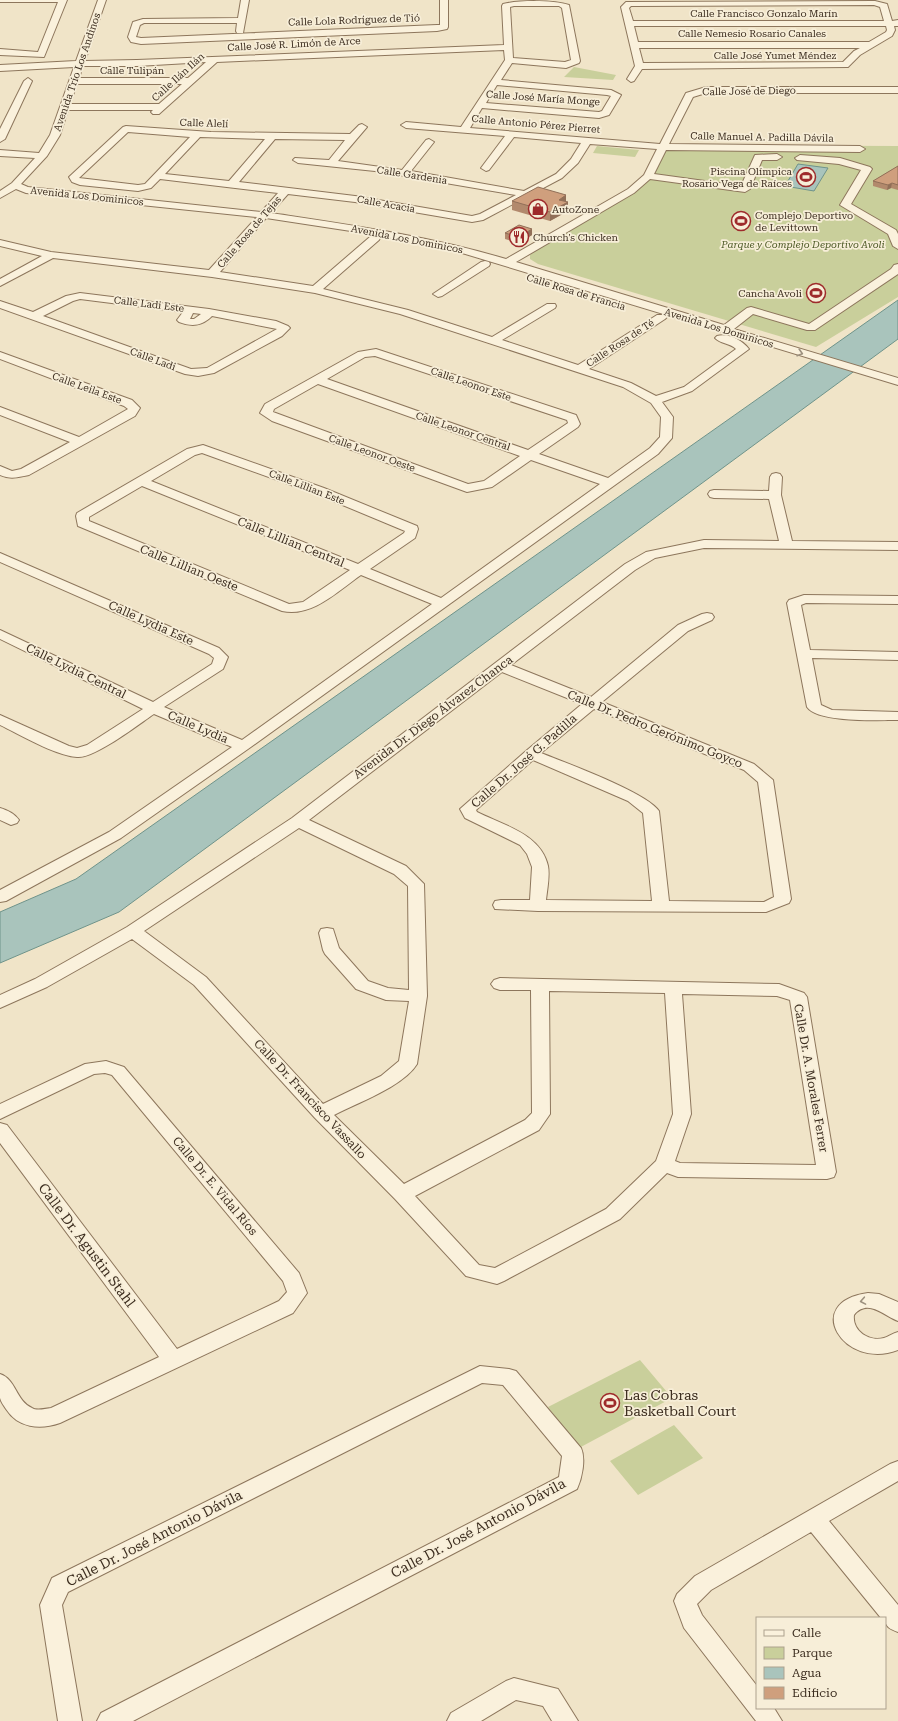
<svg xmlns="http://www.w3.org/2000/svg" width="898" height="1721" font-family="'Roboto Serif',serif">
<rect width="100%" height="100%" fill="#f0e4c8"/>
<path fill="#c9cf9b" d="M574 67 616 75 613 80 564 77Z
M678 145 898 146V297L816 347 538 264 530 259V255L536 250 633 192 665 150Z
M597 146 639 150 635 157 593 153Z
M640 1360 672 1398 579 1448 548 1407Z
M674 1425 703 1458 638 1495 610 1461Z"/>
<path fill="#a9c4bc" stroke="#6f938a" d="M798 164 828 168 814 191 785 186Z
M898 300V339L119 912 0 963V912L76 879Z"/>
<g fill="none" stroke-linecap="round" stroke-linejoin="round">
<g stroke="#8d765c" stroke-width="2">
<path id="minor" d="M0 0H67L44 57 0 55V49L38 52 58 2H0Z
M98 0H106L85 61 137 60 504 45 502 6 503 4C519 0 554 0 569 5L580 61 579 63 566 68 512 63 501 80 611 90 621 95 609 115 599 118 482 108 470 128 660 144 686 93 706 87H898V93H706L693 97 669 144 860 146 865 149 860 152 666 150 654 174 741 186 755 155 777 154 782 157 777 160H762L750 189 745 192 650 179 634 193 516 262 724 325 747 308 751 307 809 324 891 269 894 265 898 264V274L815 330H807L753 314 734 329 898 378V385L462 253 377 235 266 218 220 272 313 286 371 236H379L380 238 379 240 323 289 408 310 492 337 547 304H555L556 306 555 308 502 340 578 365 657 315H665L667 317 665 319 589 369 631 383 656 396 684 387 736 349C730 343 721 344 715 338L717 336C728 333 742 340 749 349L692 391 662 402 673 417 672 438 658 454 248 749 121 838 6 901 0 902V890L109 832 232 747 154 714C139 724 94 759 77 757 54 755 21 735 0 725V715L69 746 77 748 87 745 143 709 0 639V630L153 702 212 664 214 658 209 654 0 562V553L219 648 228 657 223 669 164 707 242 740 432 604 361 575C339 590 312 618 282 611L78 526 76 516 77 513 187 449 203 445 324 488 417 526 418 529 415 538 370 569 441 598 600 484 531 460 492 487 467 492 272 421 260 413 265 404 358 352 376 349 576 415 580 424 578 427 539 454 608 478 650 448 660 437 661 417 651 403 623 387 400 314 315 293 212 277 53 258 0 286V279L42 256 0 246V240L51 252 209 270 257 217 26 193 16 189 0 198V191L12 183 35 158 0 156V150L39 153 50 135 74 67 0 71V65L76 61ZM514 6H559L562 8 571 60 565 62 513 58 510 7ZM504 50 505 60 461 127 406 122 401 125 406 128 505 136 481 168 486 171 489 170 514 137 581 143 571 159 556 174 524 191 411 171 434 142 429 139 426 140 402 170 338 161 367 127 362 124 359 125 350 134 211 132 126 126 123 127 69 177 72 182 80 185 138 191 151 188 160 179 278 193 261 212 28 187 21 184 47 156 60 135 68 110H153L151 112 153 114H159L217 62ZM206 62 188 78H79L83 66H137ZM77 84H182L159 104H70ZM497 85 607 95 611 96 602 111 599 112 486 103ZM128 132 190 137 145 184 138 185 79 178ZM200 137 265 139 229 181 165 174ZM275 139 345 140 329 160 295 158 293 160 298 163 375 171 516 195 480 214 472 216 355 196 239 182ZM590 144 657 149 644 175 628 189 506 259C429 236 350 225 271 213L288 194 355 202 472 222 483 220 562 178 578 163ZM375 356 567 420 568 423 528 450 327 379 365 357ZM318 384 520 456 484 481 468 484 273 412 274 409ZM202 453 316 494 405 531 404 533 358 564 151 481 195 455ZM142 486 350 570 303 602 289 604 89 521V517Z
M241 0H249L243 33H237L236 31 237 23H144L140 25 136 37 141 38 437 25H440V0H448V27L447 29 437 31 141 44 131 42 128 37 133 22 143 19 238 18Z
M875 1 887 4 892 21 898 20V26H894L895 30 892 36 860 55 848 67 642 69 634 81 631 82 627 79 635 66 621 7 626 2ZM874 5 880 7 884 21H633L629 8 631 6ZM634 26H886L887 30 886 32 869 42H638ZM639 48H860L854 51 843 62 643 63Z
M28 78 32 81 5 139 0 142V129L24 81Z
M800 155 840 158 870 167 872 169 851 204 896 230 898 234V249L893 246 888 234 840 205 861 170 839 164 797 160 795 158Z
M485 261 489 262 490 264 489 266 442 296 438 297 433 294 481 262Z
M80 293 209 309 276 321 288 326 290 328 282 336 214 373 198 376 185 374 0 308V301L33 312 66 296ZM80 299 183 312 177 320 179 322C192 327 202 326 212 316L277 329 207 368 191 369 43 316 73 301ZM193 313 201 314 194 319H190Z
M0 352 132 400 140 408 135 416 29 475C18 477 11 480 0 475V466L12 471 21 469 70 442 0 415V407L79 437 128 409 124 406 0 359Z
M776 473 780 474 782 477 781 495 792 541 898 542V550L704 548 655 558 635 570 511 665 591 697 678 625 702 614 707 613 712 614 714 617 712 620 688 631 602 702 754 764 773 780 791 899 789 903 766 912 538 911 495 909 493 905 495 901 501 900H530L532 867 527 854 520 845 465 818 460 809 526 751 582 704 502 672 309 820 406 866 424 884 427 996 417 1064C404 1086 357 1103 334 1115L404 1184 525 1120 532 1113 531 990H500L494 988 491 984 494 980 500 978 779 984 804 993 807 997 836 1172 834 1177 827 1179 678 1177 667 1173 620 1219 504 1281 497 1284 466 1276 395 1199 315 1118 194 985 132 939 47 987 0 1008V995L35 979 127 927 292 818 625 564 646 552 704 540 779 541 769 499 714 498 710 497 708 494 710 491 714 490 769 491 770 477 772 474ZM594 709 744 770 758 782 774 897 764 902 669 901 659 811C646 792 566 763 541 753ZM533 760 628 801 643 813 652 901 546 900C547 890 550 876 548 866 541 834 503 825 477 812L476 810ZM299 828 394 874 408 886 409 990 388 988 368 981 339 948 333 929 327 928 321 929 319 933 323 950 325 954 356 989 386 1000 409 1001 399 1061 381 1076 323 1104 206 977 144 931ZM549 991 665 993 673 1114 656 1161 606 1209 495 1268 479 1265 415 1196 539 1130 550 1114ZM682 994 777 996 790 1000 816 1165 680 1163 675 1161 691 1114Z
M804 595 898 596V604L806 603 801 605 810 650 898 652V660L812 658 821 705 832 710 898 712V720C878 720 818 723 807 707L787 603 789 600Z
M0 808C7 810 15 814 19 820L17 823 11 825 0 820Z
M106 1061 124 1067 299 1273 307 1293 293 1313 60 1423C40 1430 18 1428 6 1409 4 1406 1 1402 0 1398 0 1390 0 1381 0 1374 16 1379 16 1401 32 1408 36 1411 45 1409 51 1408L159 1357 0 1143V1123L7 1125 177 1349 279 1301 287 1292 283 1281 112 1075 105 1073 94 1074 0 1119V1104L85 1064Z
M868 1293 879 1294 898 1302V1321C884 1316 868 1298 854 1315 852 1331 869 1342 884 1338 888 1337 893 1333 898 1332V1350C844 1371 801 1302 868 1293Z
M480 1366 509 1369 516 1371 581 1448C586 1459 582 1478 577 1489L133 1721H97L101 1713 559 1477 562 1456 503 1385 482 1383 68 1592 62 1605 82 1721H58L40 1605 52 1578Z
M898 1461V1481L829 1521 898 1605V1632C890 1629 885 1627 885 1618H881L811 1532 711 1590 697 1604 702 1615 757 1686V1708H774L782 1721H756L684 1628 674 1601 677 1594 695 1576 890 1464Z
M514 1678 558 1689 578 1721H552L543 1706 516 1700 481 1721H447L451 1713 506 1681Z"/>
</g>
<use href="#minor" fill="#faf1dc" fill-rule="evenodd"/>
</g>
<path fill="#b2896c" d="M898 166V190L891 188 887 190 873 186V181Z
M566 195V202H568V211L550 221 512 210V201Z
M532 229V235L519 243 505 239V233Z"/>
<path fill="#916f58" d="M892 183 891 188 887 190 888 185Z
M566 195V203L568 202V211L550 221V212L559 200Z
M532 229V235L519 243V237Z"/>
<path fill="#cf9f7d" stroke="#916f58" d="M898 166V185L892 183 888 185 873 181Z
M538 187 566 195 559 200 568 202 550 212 512 201Z
M519 225 532 229 519 237 505 233Z"/>
<defs><path id="oneway-chevron" d="M-2-3.5L2.5 0L-2 3.5" fill="none" stroke-width="1.6" stroke-linecap="round" stroke-linejoin="round"/></defs>
<g stroke="#9c907e">
<use href="#oneway-chevron" transform="translate(800 353) rotate(17)"/>
<use href="#oneway-chevron" transform="translate(863 1301) rotate(170)"/>
</g>
<defs>
<g id="stadium-ring" transform="scale(1)"><circle r="9.5" fill="#f7eed8" stroke="#9e2a2b" stroke-width="1.5"/><path d="M0-5a6.5 5 0 1 0 0 10a6.5 5 0 1 0 0-10ZM-3.5-1.8h7v3.6h-7Z" fill="#9e2a2b"/></g>
<g id="shop-ring" transform="scale(1)"><circle r="9.5" fill="#f7eed8" stroke="#9e2a2b" stroke-width="1.5"/><path d="M-5-2.5h2.3a2.7 3.5 0 0 1 5.4 0H5L5.5 6h-11ZM-1.5-2.5h3a1.5 2.3 0 0 0-3 0Z" fill="#9e2a2b"/></g>
<g id="restaurant-ring" transform="scale(1)"><circle r="9.5" fill="#f7eed8" stroke="#9e2a2b" stroke-width="1.5"/><path d="M-5-6h1v4h1v-4h1v4h1v-4h1v5L-1.5 .5V6h-2V.5L-5-1ZM5-6V6H3V1.5H1.5Q1.5-4 5-6Z" fill="#9e2a2b"/></g>
</defs>
<g fill-rule="evenodd">
<use href="#stadium-ring" x="806" y="177"/>
<use href="#shop-ring" x="538" y="209"/>
<use href="#stadium-ring" x="741" y="221"/>
<use href="#restaurant-ring" x="519" y="237"/>
<use href="#stadium-ring" x="816" y="293"/>
<use href="#stadium-ring" x="610" y="1403"/>
</g>
<g text-anchor="middle" dominant-baseline="central" stroke-width="3.5" stroke-linejoin="round" paint-order="stroke">
<g font-size="10" fill="#3d2e20" stroke="#f7eed8">
<text x="764" y="13">Calle Francisco Gonzalo Marín</text>
<text transform="translate(354 20) rotate(-2)">Calle Lola Rodríguez de Tió</text>
<text x="752" y="33">Calle Nemesio Rosario Canales</text>
<text transform="translate(294 44) rotate(-3)">Calle José R. Limón de Arce</text>
<text x="775" y="55">Calle José Yumet Méndez</text>
<text x="132" y="70">Calle Tulipán</text>
<text transform="translate(77 72) rotate(-71)">Avenida Trío Los Andinos</text>
<text transform="translate(178 77) rotate(-42)">Calle Ilán Ilán</text>
<text transform="translate(749 91) rotate(-1)">Calle José de Diego</text>
<text transform="translate(543 98) rotate(4)">Calle José María Monge</text>
<text transform="translate(204 123) rotate(2)">Calle Alelí</text>
<text transform="translate(536 124) rotate(5)">Calle Antonio Pérez Pierret</text>
<text transform="translate(762 137) rotate(1)">Calle Manuel A. Padilla Dávila</text>
<text transform="translate(412 175) rotate(9)">Calle Gardenia</text>
<text transform="translate(87 196) rotate(6)">Avenida Los Dominicos</text>
<text transform="translate(386 204) rotate(10)">Calle Acacia</text>
<text transform="translate(249 232) rotate(-49)">Calle Rosa de Tejas</text>
<text transform="translate(407 239) rotate(11)">Avenida Los Dominicos</text>
<text transform="translate(576 292) rotate(17)">Calle Rosa de Francia</text>
<text transform="translate(149 304) rotate(7)">Calle Ladi Este</text>
<text transform="translate(719 328) rotate(17)">Avenida Los Dominicos</text>
<text transform="translate(620 343) rotate(-33)">Calle Rosa de Té</text>
<text transform="translate(153 359) rotate(20)">Calle Ladi</text>
<text transform="translate(471 384) rotate(19)">Calle Leonor Este</text>
<text transform="translate(87 388) rotate(20)">Calle Leila Este</text>
<text transform="translate(463 431) rotate(19)">Calle Leonor Central</text>
<text transform="translate(372 453) rotate(20)">Calle Leonor Oeste</text>
<text transform="translate(307 487) rotate(21)">Calle Lillian Este</text>
</g>
<g font-size="10" fill="#3d2e20" stroke="#f7eed8" text-anchor="start">
<text x="792" y="171" text-anchor="end">Piscina Olímpica<tspan x="792" dy="12">Rosario Vega de Raíces</tspan></text>
<text x="552" y="209">AutoZone</text>
<text x="755" y="215">Complejo Deportivo<tspan x="755" dy="12">de Levittown</tspan></text>
<text x="533" y="237">Church's Chicken</text>
<text x="802" y="293" text-anchor="end">Cancha Avoli</text>
</g>
<g font-size="10" font-style="italic" fill="#4d5a26" stroke="#f7eed8">
<text x="803" y="244">Parque y Complejo Deportivo Avoli</text>
</g>
<g font-size="12" fill="#3d2e20" stroke="#f7eed8">
<text transform="translate(291 542) rotate(22)">Calle Lillian Central</text>
<text transform="translate(189 568) rotate(22)">Calle Lillian Oeste</text>
<text transform="translate(151 623) rotate(24)">Calle Lydia Este</text>
<text transform="translate(76 671) rotate(26)">Calle Lydia Central</text>
<text transform="translate(433 717) rotate(-37)">Avenida Dr. Diego Álvarez Chanca</text>
<text transform="translate(198 727) rotate(23)">Calle Lydia</text>
<text transform="translate(655 729) rotate(22)">Calle Dr. Pedro Gerónimo Goyco</text>
<text transform="translate(524 761) rotate(-41)">Calle Dr. José G. Padilla</text>
<text transform="translate(811 1078) rotate(80)">Calle Dr. A. Morales Ferrer</text>
<text transform="translate(310 1099) rotate(47)">Calle Dr. Francisco Vassallo</text>
<text transform="translate(215 1186) rotate(50)">Calle Dr. E. Vidal Ríos</text>
</g>
<g font-size="14" fill="#3d2e20" stroke="#f7eed8">
<text transform="translate(87 1245) rotate(53)">Calle Dr. Agustin Stahl</text>
<text transform="translate(478 1528) rotate(-28)">Calle Dr. José Antonio Dávila</text>
<text transform="translate(154 1538) rotate(-27)">Calle Dr. José Antonio Dávila</text>
</g>
<g font-size="14" fill="#3d2e20" stroke="#f7eed8" text-anchor="start">
<text x="624" y="1395">Las Cobras<tspan x="624" dy="16">Basketball Court</tspan></text>
</g>
</g>
<rect x="756" y="1617" width="130" height="92" fill="#f7eed8" stroke="#ada18e"/>
<rect x="764" y="1630" width="20" height="6" fill="#faf1dc" stroke="#ada18e"/>
<text x="792" y="1637" font-size="12" fill="#3d2e20">Calle</text>
<rect x="764" y="1647" width="20" height="12" fill="#c9cf9b" stroke="#ada18e"/>
<text x="792" y="1657" font-size="12" fill="#3d2e20">Parque</text>
<rect x="764" y="1667" width="20" height="12" fill="#a9c4bc" stroke="#ada18e"/>
<text x="792" y="1677" font-size="12" fill="#3d2e20">Agua</text>
<rect x="764" y="1687" width="20" height="12" fill="#cf9f7d" stroke="#ada18e"/>
<text x="792" y="1697" font-size="12" fill="#3d2e20">Edificio</text>
</svg>
